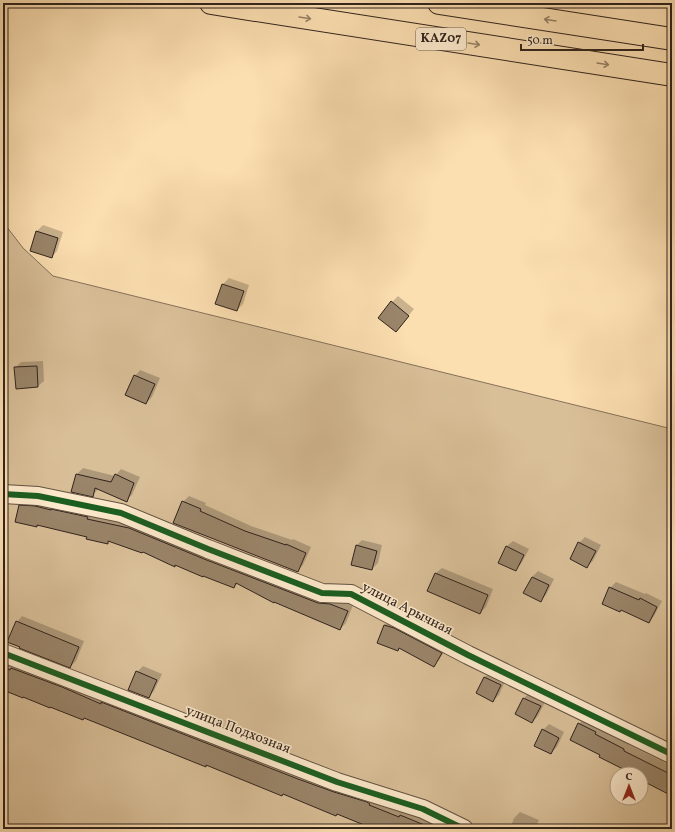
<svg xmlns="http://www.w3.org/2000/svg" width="675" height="832" font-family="Vollkorn,serif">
<rect width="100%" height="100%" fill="#fcdfb1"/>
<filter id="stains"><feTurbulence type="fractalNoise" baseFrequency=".005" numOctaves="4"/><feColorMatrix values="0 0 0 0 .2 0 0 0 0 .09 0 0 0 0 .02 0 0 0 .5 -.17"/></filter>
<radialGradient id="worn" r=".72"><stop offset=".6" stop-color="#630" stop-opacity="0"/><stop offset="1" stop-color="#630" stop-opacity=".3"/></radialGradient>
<path fill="#d9bf98" stroke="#84715a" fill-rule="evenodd" d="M3 222 23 248 53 276 672 429V829H3ZM617 774H641V798H617Z"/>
<path fill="#0003" d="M43 225 63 232 57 251 52 257 31 250 37 231Z
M229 278 249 285 243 304 237 310 223 284Z
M398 296 414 309 396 331 392 302Z
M43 361 44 381 38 386 17 388 15 368 21 362Z
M140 370 160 378 152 397 146 403 135 376Z
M83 468 115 476 121 469 140 477 132 495 126 500 99 488 93 495 77 474Z
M189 496 206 503 205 505 251 526 292 540 293 539 311 547 303 565 297 571 183 502Z
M26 500 135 522 353 605 346 623 340 629 238 583 234 587 143 551 110 540 107 543 88 537 38 524 36 526 20 506Z
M585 537 601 545 593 561 587 566 579 543Z
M362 540 382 545 378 563 372 569 356 546Z
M513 541 529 549 521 564 515 570 499 562 507 546Z
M442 568 493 589 486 607 480 613 428 591 436 573Z
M538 571 554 579 546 595 540 601 532 577Z
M616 582 645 594 646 593 662 601 654 616 649 622 610 588Z
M22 616 84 641 76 661 70 667 17 622Z
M390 619 447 647 439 660 434 666 399 648 378 643 385 625Z
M3 660 453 829H373L337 813 207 764 85 717 83 719 3 689Z
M143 666 162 674 154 691 149 697 137 672Z
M491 671 506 679 499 695 493 701 477 693 485 677Z
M530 692 546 700 538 716 532 722 516 714 524 698Z
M585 718 630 743 629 745 672 766V793L641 779V774L629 773 630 771 601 754 579 724Z
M549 724 564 732 557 747 551 753 543 730Z
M520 812 539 820 535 829H510L514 818Z"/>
<path fill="#9a856a" stroke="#30231d" d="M36 231 58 238 52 258 30 251Z
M222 284 244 291 237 311 215 304Z
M391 301 409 316 396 332 378 318Z
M37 366 38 387 16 389 14 367Z
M134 375 155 384 146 404 125 395Z
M76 474 111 482 115 474 134 483 127 502 95 488 93 497 71 492Z
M182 501 201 509 200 511 245 531 286 545V544L306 553 298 572 173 523Z
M19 505 35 506 51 510V509L88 517 87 519 129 528 204 559 318 603 330 604 348 611 340 630 274 602V603L236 583 234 588 203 576V577L175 565V567L143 552 142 553 108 541V544L86 539 87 537 37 525V527L15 522Z
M578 542 596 551 587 568 570 559Z
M356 545 377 551 372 570 351 565Z
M506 546 524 555 516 571 498 563Z
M435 573 488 595 480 614 427 591Z
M532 577 549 585 541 602 523 593Z
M609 587 639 600 640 598 657 607 649 623 621 610 620 612 602 604Z
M16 621 79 647 70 668 19 648 20 647 7 642Z
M384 625 394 628 442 653 434 667 399 648 398 651 377 643Z
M3 667 10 670 11 668 62 687 101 704V702L298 779 334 792 367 802 370 804 369 805 399 817 400 815 434 829H363L364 825 337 814 336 816 283 794 282 796 206 765V767L84 718 83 720 50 707V708L23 697V698L3 690Z
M136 671 157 680 149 698 128 690Z
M484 677 501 685 493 702 476 693Z
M523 698 541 706 532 723 515 714Z
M578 723 596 732 595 734 624 749V751L672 775V796L641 780V774H633L599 757 600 755 570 740Z
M542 729 559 738 551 754 534 746Z"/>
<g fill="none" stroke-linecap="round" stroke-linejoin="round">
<g stroke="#635242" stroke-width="20">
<path id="minor" d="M3 494 38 496 121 513 208 549 322 593 351 594 468 655 669 753H672
M3 653 337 782 423 809 464 829"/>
</g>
<g stroke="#30231d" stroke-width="24">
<path id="highway" d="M211 3 672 75
M439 3 672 39"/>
</g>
<use href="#minor" stroke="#fdeacc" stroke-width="18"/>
<use href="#highway" stroke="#fcdfb1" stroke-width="22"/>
<g stroke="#fdeacc" stroke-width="8">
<path id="cycleway" d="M3 494 38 496 121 513 208 549 322 593 351 594 468 655 669 753H672
M3 653 337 782 423 809 464 829"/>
</g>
<use href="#cycleway" stroke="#1b5e20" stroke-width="6"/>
</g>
<defs><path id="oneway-shaft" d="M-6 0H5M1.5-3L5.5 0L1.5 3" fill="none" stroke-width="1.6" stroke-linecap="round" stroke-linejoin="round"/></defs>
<g stroke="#968167">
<use href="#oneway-shaft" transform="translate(305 18) rotate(9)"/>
<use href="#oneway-shaft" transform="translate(550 20) rotate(-171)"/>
<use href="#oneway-shaft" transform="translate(474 44) rotate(9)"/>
<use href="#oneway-shaft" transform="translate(603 64) rotate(9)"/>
</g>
<g text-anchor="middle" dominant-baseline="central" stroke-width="3" stroke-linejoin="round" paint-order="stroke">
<rect fill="#fdeacc" stroke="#6e5f52" stroke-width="1" x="416" y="28" width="50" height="22" rx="3"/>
<g font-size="13" font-weight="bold" fill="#30231d">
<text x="441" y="39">KAZ07</text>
</g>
<g font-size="14" fill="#30231d" stroke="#fdeacc">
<text transform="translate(407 609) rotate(27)">улица Арычная</text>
<text transform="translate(238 730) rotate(21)">улица Подхозная</text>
</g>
</g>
<rect width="675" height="832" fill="none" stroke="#fcdfb1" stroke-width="16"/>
<rect x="4" y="4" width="667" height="824" fill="none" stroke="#30231d" stroke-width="2"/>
<rect x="8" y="8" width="659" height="816" fill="none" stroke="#30231d"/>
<g transform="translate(629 786)"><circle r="19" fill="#fdeacc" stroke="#ab9a86"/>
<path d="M0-3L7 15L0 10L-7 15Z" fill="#8f2418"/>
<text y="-6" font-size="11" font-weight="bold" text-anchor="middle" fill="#30231d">С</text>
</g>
<path d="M521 44v6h122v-6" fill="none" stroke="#30231d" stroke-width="2"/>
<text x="527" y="44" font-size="12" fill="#30231d" stroke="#fdeacc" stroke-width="3" paint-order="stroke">50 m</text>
<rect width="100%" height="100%" filter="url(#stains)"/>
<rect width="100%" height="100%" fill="url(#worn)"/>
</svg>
